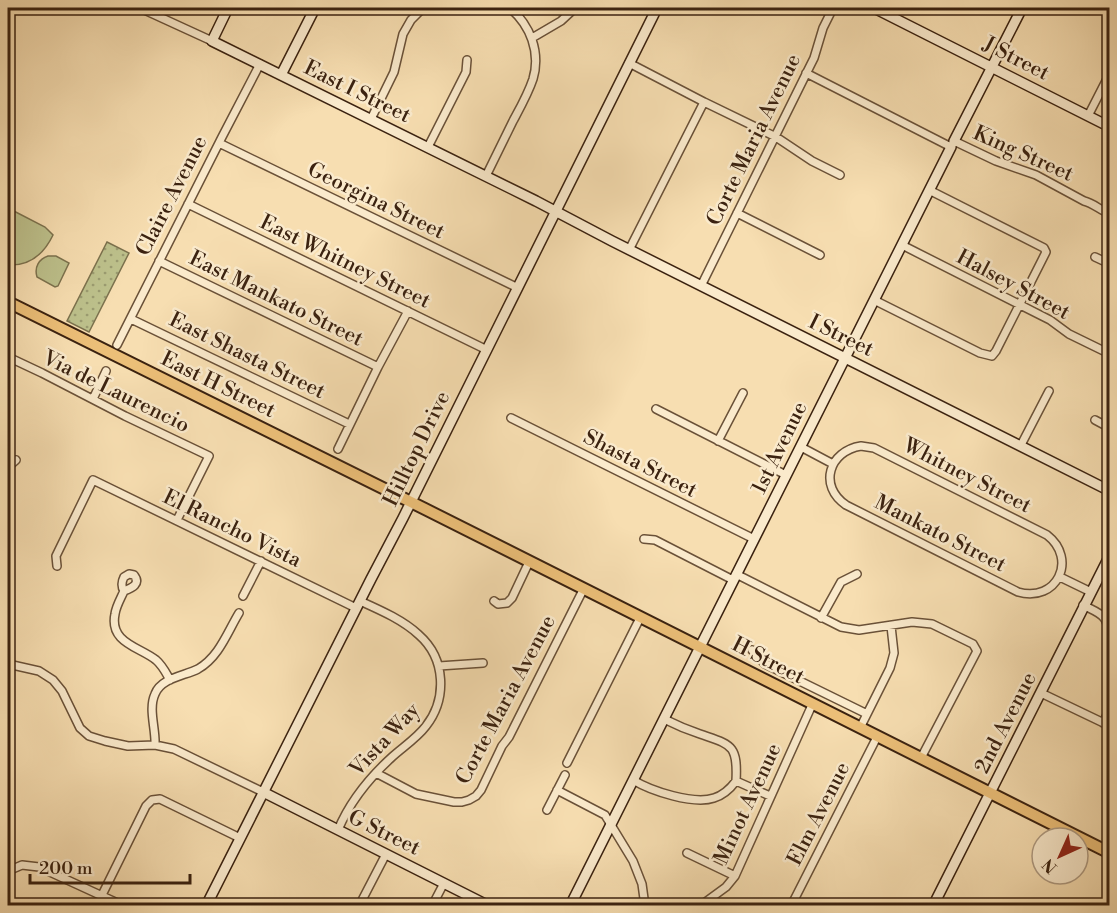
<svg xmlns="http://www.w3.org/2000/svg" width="1117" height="913" font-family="'Libre Bodoni',serif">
<defs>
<pattern id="park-dots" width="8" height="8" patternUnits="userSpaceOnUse" patternTransform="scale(1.5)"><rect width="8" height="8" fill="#bdc18c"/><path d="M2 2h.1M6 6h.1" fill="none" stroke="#9b9c71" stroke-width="1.8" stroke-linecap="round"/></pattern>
</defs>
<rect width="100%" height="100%" fill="#f7deb1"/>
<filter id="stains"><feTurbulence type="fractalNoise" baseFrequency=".00333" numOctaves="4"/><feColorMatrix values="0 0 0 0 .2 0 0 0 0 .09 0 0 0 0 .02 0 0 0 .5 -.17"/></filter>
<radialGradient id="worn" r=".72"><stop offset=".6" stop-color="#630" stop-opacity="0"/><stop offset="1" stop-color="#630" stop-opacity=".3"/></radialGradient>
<path fill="url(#park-dots)" stroke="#7c724e" stroke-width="1.5" d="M107 242 129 253 89 332 67 321Z"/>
<path fill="#bdc18c" stroke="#7c724e" stroke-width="1.5" d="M8 208 45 227 53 235C44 254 29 266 8 265Z
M48 256H56L69 263 58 286 55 287 37 277C34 267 39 259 48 256Z"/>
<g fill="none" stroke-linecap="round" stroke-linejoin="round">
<g stroke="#6a5138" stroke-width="10">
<path id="street" d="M140 8 212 41
M532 38 561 21 575 8
M629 63 704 102 776 137 812 161 840 175
M806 73 951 147 954 141 996 161 1036 175 1084 201C1093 203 1100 210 1110 214
M1088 116 1110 73
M371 119 394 72 403 34 411 20 423 8
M219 143 518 288
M428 147 466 72 467 60
M486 176C495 158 504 139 513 121 520 108 528 94 533 79 541 52 530 25 510 8
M188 204 487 350
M737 213 820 255
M902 245 1050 320 1069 334 1110 354
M629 250 704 102
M1095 257 1110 264
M159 261 378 367
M701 286 809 68 814 58 823 28 833 8
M874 300 980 353 992 356 996 351 1043 258 1046 252 1044 248 929 190
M131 319 349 424
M117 345 222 137 260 64
M8 357 42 373 125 416 209 456 177 520
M93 399 106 371
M656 409 786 475
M511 418 754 539
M1095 420 1110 428
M718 441 743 393
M1021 445 1049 391
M861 446 874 448 1047 535C1078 559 1057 603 1018 592L846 505C818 486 829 451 861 446Z
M801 447 833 464
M338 449 378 367 408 311
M8 467 16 460
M644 539 655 540 733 580
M57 566 56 556 93 480 356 608
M736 574 841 627 859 630 912 622 932 624 973 644 977 651 921 758
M1060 577 1091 592
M124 591C121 587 122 581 124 577L129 574 134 575C141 584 132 588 124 591 121 598 116 606 115 614 109 643 140 647 156 660 163 666 166 673 170 680
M243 596 261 561
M494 601 498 604 507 603 512 598 529 562
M1083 605C1090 609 1100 612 1104 618 1111 627 1109 644 1110 656
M821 618 841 582 857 574
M752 650 765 664 867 714
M8 664 39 671 53 680 62 691 80 728 89 736 105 741 128 746 155 745 174 749 263 792
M439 666 483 663
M1041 693 1110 726
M664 719C676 725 688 730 700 734 731 745 738 744 736 781
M1103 723 1110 708
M860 728 890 668 894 653 891 626
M155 745C156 729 148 709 155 694 161 678 184 676 198 669 219 657 227 633 239 613
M567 763 640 618
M376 773 416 794 454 802H462L469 800 476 796 481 790 502 746 509 737 583 590
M633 780C651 791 694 805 714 798 724 795 730 789 736 781
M736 781 770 796
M557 790 605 815 633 861 642 884 645 906
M547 810 565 775
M338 830C350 801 369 778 392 757 403 747 417 738 426 726 447 699 446 659 419 635 403 620 380 610 360 601
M687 853 735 876
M8 871 22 865 39 867 124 906
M102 895 146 806 152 800 160 799 240 838
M359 906 386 854
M432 906 444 883
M700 906 726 887 735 876 812 705
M791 906 877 737"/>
</g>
<g stroke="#3b2210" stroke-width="12">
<path id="secondary" d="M228 8 212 41 536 201 612 241 1110 491
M874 8 1110 127
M281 75 315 8
M954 141 1022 8
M263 792 489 906
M206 906 371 579 403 518 657 8
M570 906 951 147
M933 906 1110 555"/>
</g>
<g stroke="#3b2210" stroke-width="14">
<path id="primary" d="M8 302 425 509 1110 853"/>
</g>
<use href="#street" stroke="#faeacc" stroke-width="7"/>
<use href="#secondary" stroke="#faeacc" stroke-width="9"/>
<use href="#primary" stroke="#ecbf78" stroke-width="10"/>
</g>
<g text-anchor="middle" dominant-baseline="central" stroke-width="5" stroke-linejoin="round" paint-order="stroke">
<g font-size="21" fill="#3b2210" stroke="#faeacc">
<text transform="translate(1016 59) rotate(27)">J Street</text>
<text transform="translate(357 92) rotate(26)">East I Street</text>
<text transform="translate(754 140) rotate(-64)">Corte Maria Avenue</text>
<text transform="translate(1023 154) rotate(24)">King Street</text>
<text transform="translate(172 196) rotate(-63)">Claire Avenue</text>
<text transform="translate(376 201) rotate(26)">Georgina Street</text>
<text transform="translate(345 262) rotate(26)">East Whitney Street</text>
<text transform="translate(1013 285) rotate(28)">Halsey Street</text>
<text transform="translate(276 299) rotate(26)">East Mankato Street</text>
<text transform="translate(841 336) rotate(26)">I Street</text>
<text transform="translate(247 356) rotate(26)">East Shasta Street</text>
<text transform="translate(218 385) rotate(26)">East H Street</text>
<text transform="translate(116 392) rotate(26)">Via de Laurencio</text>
<text transform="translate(780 448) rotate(-64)">1st Avenue</text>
<text transform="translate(417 449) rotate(-64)">Hilltop Drive</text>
<text transform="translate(640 464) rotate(27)">Shasta Street</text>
<text transform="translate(967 476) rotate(27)">Whitney Street</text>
<text transform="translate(232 529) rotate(26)">El Rancho Vista</text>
<text transform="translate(940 534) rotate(27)">Mankato Street</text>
<text transform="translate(768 661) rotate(27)">H Street</text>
<text transform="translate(506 700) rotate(-62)">Corte Maria Avenue</text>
<text transform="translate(1006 723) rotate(-63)">2nd Avenue</text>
<text transform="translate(385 740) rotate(-47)">Vista Way</text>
<text transform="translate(748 804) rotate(-65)">Minot Avenue</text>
<text transform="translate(819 814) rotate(-63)">Elm Avenue</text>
<text transform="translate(384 833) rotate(26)">G Street</text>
</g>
</g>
<rect width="1117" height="913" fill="none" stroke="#f7deb1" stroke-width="30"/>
<rect x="9" y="9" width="1099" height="895" fill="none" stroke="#3b2210" stroke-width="3"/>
<rect x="15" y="15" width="1087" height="883" fill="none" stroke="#3b2210" stroke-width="1.5"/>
<g transform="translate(1060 856) rotate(225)"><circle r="28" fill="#faeacc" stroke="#ae9a81" stroke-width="1.5"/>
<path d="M0-4.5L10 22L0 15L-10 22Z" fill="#8f2418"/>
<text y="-9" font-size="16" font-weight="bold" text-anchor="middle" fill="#3b2210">N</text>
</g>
<path d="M30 874v9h160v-9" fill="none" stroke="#3b2210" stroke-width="3"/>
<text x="39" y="874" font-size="18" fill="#3b2210" stroke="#faeacc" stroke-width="4.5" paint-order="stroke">200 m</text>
<rect width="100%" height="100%" filter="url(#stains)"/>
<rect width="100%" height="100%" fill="url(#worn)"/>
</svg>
